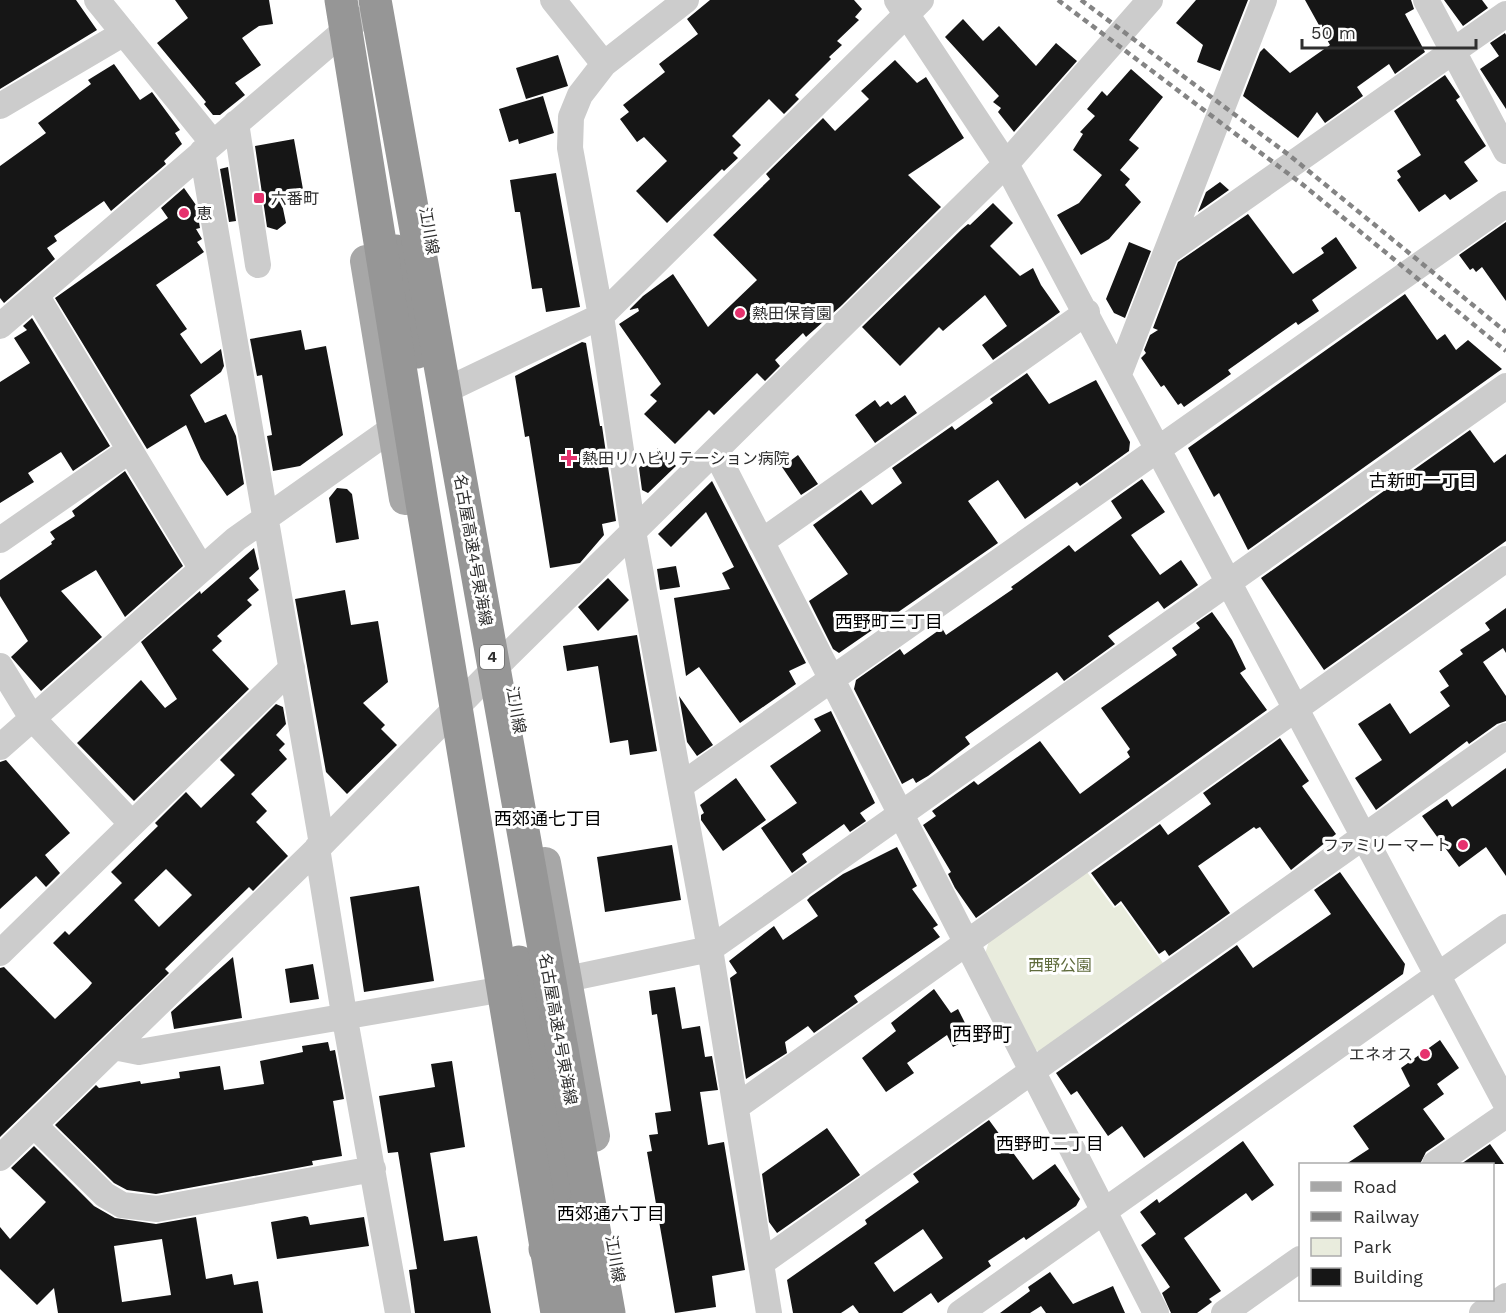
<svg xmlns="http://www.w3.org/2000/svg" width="1506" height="1313" font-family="'Work Sans','Noto Sans JP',sans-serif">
<rect width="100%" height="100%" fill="#fff"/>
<path fill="#e9ecdd" d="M1087 872 1114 908 1121 904 1165 966 1043 1052 1034 1050 985 954 989 941Z"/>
<path fill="#161616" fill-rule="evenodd" d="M0 0H76L97 30 0 89Z
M175 0H269L273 24 259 26 242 38 261 65 235 83 245 95 220 115H213L204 104 206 102 157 43 188 18Z
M710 0H854L862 9 855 17 859 20 837 41 842 45 829 57 831 59 795 95 799 99 784 114 769 99 732 136 741 145 733 153 738 158 724 171 722 169 667 223 636 191 667 161 644 137 637 142 620 119 629 112 623 105 665 72 659 64 698 34 687 19Z
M1196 0H1248L1220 71 1197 62 1203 45 1176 23Z
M1305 0H1411L1414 9 1405 14 1425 52 1395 74 1389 64 1357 87 1363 96 1325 123 1317 112 1298 138 1243 96 1260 52 1264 48 1290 73 1330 45Z
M1444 0H1482L1488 8 1463 26Z
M963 19 983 41 999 26 1036 66 1056 43 1077 61 1014 132 998 112 1001 108 993 102 999 96 945 37Z
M1505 33 1506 35V109L1480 69 1499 56 1490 43Z
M558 55 568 86 526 99 516 68Z
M895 60 917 83 926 77 964 138 908 175 941 207 841 306 806 337 803 333 775 360 780 366 765 381 757 373 714 415 709 410 675 444 644 414 657 401 650 395 661 384 619 324 639 311 638 308 629 310 643 296 673 274 708 327 757 280 713 235 770 179 766 174 823 118 835 131 869 99 861 91Z
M114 64 140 100 152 92 180 130 175 133 182 144 164 161 166 164 111 211 104 201 54 236 57 241 47 248 55 259 4 303 0 298V166L46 133 38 123 91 84 88 80Z
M1131 69 1163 97 1129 140 1139 148 1120 170 1130 179 1125 185 1141 202 1109 239 1081 255 1057 215 1079 203 1102 175 1073 150 1083 134 1080 132 1095 116 1087 109 1102 91 1107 96Z
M1445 75 1460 97 1456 100 1486 146 1464 162 1478 181 1450 200 1445 194 1419 212 1397 180 1401 177 1397 171 1421 155 1394 111Z
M543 96 554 133 519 144 518 139 509 142 499 109Z
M294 139 304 195 281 199 286 223 277 230 267 227 255 146Z
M228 167 236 221 229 222 220 169Z
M556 173 580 307 546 312 542 288 532 289 520 212H515L510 180Z
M1220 182 1229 190 1198 212 1206 192Z
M184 188 196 205 200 228 196 229 202 239 197 242 204 252 156 285 187 329 180 334 201 364 221 349 224 366 221 372 190 395 205 423 226 414 236 436 244 484 227 496 201 459 186 425 147 449 55 298 168 218 161 208Z
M993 203 1013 223 990 246 1020 276 1033 268 1041 285 1060 312 993 360 982 345 1007 326 985 295 943 331 939 327 900 366 862 327 962 229 968 224 970 225Z
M1248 214 1293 274 1324 253 1321 248 1336 237 1357 268 1312 300 1319 311 1298 325 1296 322 1228 370 1231 374 1184 407 1181 403 1178 405 1164 385 1161 387 1141 358 1146 353 1144 350 1150 335 1158 330 1153 328 1178 262Z
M1506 222V301L1482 267 1476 272 1473 268 1470 270 1459 255Z
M1129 242 1151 251 1125 318 1114 313 1106 299Z
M1405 294 1437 340 1445 334 1456 350 1468 340 1502 369 1248 550 1219 493 1214 497 1188 448Z
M32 318 110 446 73 471 61 452 28 473 34 482 0 503V382L30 363 14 338 27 330 23 326Z
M301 330 305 350 326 346 343 435 300 466 273 471 267 436 272 435 262 375 257 376 250 339Z
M582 342 586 343 600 426H602L616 521 602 524 604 535 580 563 550 568 529 436 525 437 515 376Z
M1027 373 1049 404 1096 380 1130 442 1129 451 1080 486 1077 482 1025 519 998 480 968 501 998 543 839 653 833 649 809 601 848 574 813 525 861 490 872 505 902 483 892 468 952 426 955 430 993 403 990 399Z
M905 395 917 413 875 443 855 415 875 400 880 407 888 401 891 405Z
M1470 430 1494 463 1506 454V541L1324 670 1261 578Z
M658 448 676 466 648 493 642 490 639 468Z
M798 455 818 484 801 495 782 467Z
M125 471 183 566 125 617 96 570 61 591 102 637 41 691 11 657 28 641 0 596V580L52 544 51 542 55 539 50 532 75 516 72 511Z
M1142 479 1165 512 1131 535 1160 575 1181 560 1198 585 1164 609 1158 601 1108 636 1115 644 1064 681 1057 672 965 737 970 744 928 776 916 783 913 778 902 784 854 689 856 680 900 649 904 655 942 628 946 635 1013 589 1011 587 1069 545 1075 552 1122 518 1111 501Z
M712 481 806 663 789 671 796 684 740 723 699 667 686 676 674 598 730 589 722 573 734 567 706 512 671 547 658 534Z
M337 488 347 489 352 494 359 539 336 543 329 498Z
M254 548 259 569 249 578 259 590 247 600 252 605 217 636 222 641 212 650 249 689 134 801 77 743 141 680 165 708 177 699 141 642 200 591 201 594Z
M676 566 680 587 660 590 657 569Z
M608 578 629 600 598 631 578 607Z
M345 590 351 625 378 621 388 682 363 703 385 725 381 729 397 745 347 794 326 772 295 599Z
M1506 608V653L1503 648 1483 662 1506 696V721L1497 724 1469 744 1467 741 1376 810 1355 778 1382 760 1358 724 1390 703 1410 734 1450 706 1440 692 1449 686 1439 671 1463 654 1460 650 1490 630 1485 623Z
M1212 612 1232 640 1246 669 1240 673 1267 710 976 918 955 888 948 874 951 872 923 825 936 816 932 811 974 781 978 785 1040 741 1080 794 1130 757 1127 752 1130 749 1101 708 1177 655 1172 648 1200 628 1196 623Z
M637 635 657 751 630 755 628 740 610 743 598 666 567 671 563 646Z
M679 696 713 745 697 756 687 742Z
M276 704 283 707 286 724 276 735 285 744 279 750 287 759 251 794 267 811 256 822 288 856 253 891 249 887 165 969 169 973 0 1137V968L4 967 55 1019 88 988 92 983 53 943 65 931 69 935 122 883 111 872 158 826 155 823 186 792 201 808 235 775 220 760ZM166 869 192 895 159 927 134 900Z
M831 711 875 803 860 813 866 821 850 832 844 824 802 854 807 862 792 873 761 828 797 803 770 766 821 731 814 719Z
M1280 738 1309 781 1302 786 1336 834 1291 870 1260 827 1256 829 1254 827 1198 866 1230 913 1169 956 1165 950 1159 954 1121 901 1115 906 1091 873 1160 824 1168 835 1211 804 1203 793Z
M6 760 70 833 45 855 60 873 46 887 36 876 0 909V762Z
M1506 768V876L1486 847 1459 867 1422 816 1447 799 1452 807Z
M736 778 766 820 723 851 701 820V815L704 813 700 805Z
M672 845 681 900 605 912 597 857Z
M897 847 917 886 912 889 938 925 933 928 940 937 854 996 858 1002 814 1033 808 1026 785 1042 787 1053 746 1079 730 978 737 973 729 961 774 926 783 940 818 916 807 900 810 897 843 874Z
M1340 872 1405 964 1403 974 1144 1158 1122 1126 1108 1136 1077 1091 1071 1095 1056 1073 1237 945 1253 968 1331 914 1314 890Z
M419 886 434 981 364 992 350 897Z
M233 957 242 1018 174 1029 171 1012Z
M313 964 319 999 290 1003 285 969Z
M675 987 682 1029 700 1026 705 1057 712 1056 718 1090 700 1092 708 1145 724 1142 745 1270 712 1276 716 1307 675 1313 647 1152 652 1151 649 1135 658 1134 655 1113 671 1111 657 1014 652 1015 649 991Z
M934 989 951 1013 958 1009 972 1037 953 1047 947 1035 907 1063 914 1073 886 1092 862 1058 896 1031 891 1023Z
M1440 1040 1459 1068 1437 1084 1444 1094 1423 1109 1445 1139 1426 1152 1420 1164H1346L1369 1149 1353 1126 1410 1086 1401 1068Z
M328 1042 330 1051 335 1050 344 1099 333 1101 342 1156 312 1161 313 1165 156 1194 127 1190 114 1183 55 1125 96 1085 99 1088 140 1081 141 1084 180 1078 179 1072 220 1066 224 1090 264 1084 260 1061 303 1052 302 1046Z
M452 1061 465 1147 430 1153 444 1241 477 1236 491 1313H415L409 1270 417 1269 398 1152 388 1153 379 1096 435 1087 431 1064Z
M989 1120 1033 1180 1055 1164 1080 1199 1076 1206 1026 1240 1024 1237 988 1261 991 1266 938 1303 931 1293 902 1313H859L853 1305 841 1313H793L787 1280 867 1224 865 1220 919 1182 913 1174ZM923 1229 943 1258 894 1292 874 1263Z
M827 1128 860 1175 777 1233 769 1222 762 1174Z
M1243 1141 1274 1185 1252 1201 1246 1193 1184 1238 1221 1291 1209 1299 1212 1302 1197 1313H1171L1162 1293 1170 1287 1141 1245 1156 1234 1140 1212 1157 1199 1159 1203Z
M1490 1144 1504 1164H1461Z
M34 1146 94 1206 115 1218 156 1224 196 1217 206 1279 232 1274 234 1285 258 1281 263 1313H58L54 1288 37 1305 0 1269V1227L10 1239 46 1202 11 1168ZM162 1239 171 1295 122 1302 114 1246Z
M305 1216 308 1217 310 1225 364 1217 369 1246 277 1259 271 1222Z
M1050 1272 1073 1304 1113 1286 1125 1313H1046L1041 1306 1030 1313H1000L1030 1291 1028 1287Z"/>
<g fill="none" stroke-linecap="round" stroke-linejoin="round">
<path stroke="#ccc" stroke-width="26" d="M97 0 213 143
M553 0 604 64
M686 0 604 64 580 95 571 117 570 148 601 316 633 531 710 949 769 1313
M897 0 1006 164 1506 1104
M1426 0 1506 151
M0 106 124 33
M236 123 258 265
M202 152 322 844
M1167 252 1506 14
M36 295 202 569
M0 326 357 20
M1119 374 1264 0
M457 385 601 316 921 0
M715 451 1156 1313
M0 540 130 450
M761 542 1087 312
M0 666 32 718 132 824
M0 747 236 539 393 428
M680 786 1506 204
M317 848 344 1014 398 1313
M0 953 292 668
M567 979 710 949 1506 386
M114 1047 139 1052 487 992
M736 1107 1506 559
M34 1125 105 1195 122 1205 157 1209 373 1169
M0 1158 322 844 507 656 1006 164 1150 0
M1435 1164 1506 1115
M761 1263 1506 736
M960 1313 1506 927
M1224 1313 1300 1259
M1482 1313 1506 1296"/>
<path stroke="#a7a7a7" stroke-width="32" d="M366 261 405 499
M545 863 594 1136"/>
<path stroke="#969696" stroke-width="33" d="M396 251 417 352
M519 962 559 1216 545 1249"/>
<path stroke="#848484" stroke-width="4.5" stroke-dasharray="6 4.5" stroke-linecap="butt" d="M1058 0 1302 184 1506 351
M1081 0 1289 155 1506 332"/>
<path stroke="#969696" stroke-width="33" d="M341 0 422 503 557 1313
M375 0 609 1313
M577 1213 575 1285 581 1313"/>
</g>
<g fill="#e6326e" stroke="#fff" stroke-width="2">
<rect x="253" y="192" width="12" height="12" rx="3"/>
<circle cx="184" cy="213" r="6"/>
<circle cx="740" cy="313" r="6"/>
<path d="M566 449h6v6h6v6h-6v6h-6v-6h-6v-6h6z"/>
<circle cx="1463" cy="845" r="6"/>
<circle cx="1425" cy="1054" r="6"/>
</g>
<g text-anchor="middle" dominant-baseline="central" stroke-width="6" stroke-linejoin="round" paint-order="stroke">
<rect fill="#fff" stroke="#6d6d6d" stroke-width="1.5" x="480" y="645" width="24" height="24" rx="4.5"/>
<g font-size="15" font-weight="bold" fill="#2f2f2f">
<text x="492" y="657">4</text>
</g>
<g font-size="16" fill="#2f2f2f" stroke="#fff" text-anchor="start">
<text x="271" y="198">六番町</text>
<text x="196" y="213">恵</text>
<text x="752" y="313">熱田保育園</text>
<text x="582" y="458">熱田リハビリテーション病院</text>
<text x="1451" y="845" text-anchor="end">ファミリーマート</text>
<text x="1413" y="1054" text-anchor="end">エネオス</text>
</g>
<g font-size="16" fill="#2f2f2f" stroke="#fff">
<text transform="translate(429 231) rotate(80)">江川線</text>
<text transform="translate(473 550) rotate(80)">名古屋高速4号東海線</text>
<text transform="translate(516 710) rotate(80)">江川線</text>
<text transform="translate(558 1029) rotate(80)">名古屋高速4号東海線</text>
<text transform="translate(615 1259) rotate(80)">江川線</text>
</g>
<g font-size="16" fill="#5f6b3c" stroke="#fff">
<text x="1060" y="965">西野公園</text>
</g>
<g font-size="18" fill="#000" stroke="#fff">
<text x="1423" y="480">古新町一丁目</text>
<text x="889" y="621">西野町三丁目</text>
<text x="548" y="818">西郊通七丁目</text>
<text x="1050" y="1143">西野町二丁目</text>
<text x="611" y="1213">西郊通六丁目</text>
</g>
<g font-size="20" fill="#000" stroke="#fff">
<text x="982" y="1034">西野町</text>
</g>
</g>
<rect x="1299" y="1163" width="195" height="138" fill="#ffffff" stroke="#acacac" stroke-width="1.5"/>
<rect x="1311" y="1182" width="30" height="9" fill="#a7a7a7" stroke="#acacac" stroke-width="1.5"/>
<text x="1353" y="1193" font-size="18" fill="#2f2f2f">Road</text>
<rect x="1311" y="1212" width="30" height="9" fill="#848484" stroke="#acacac" stroke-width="1.5"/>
<text x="1353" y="1223" font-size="18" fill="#2f2f2f">Railway</text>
<rect x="1311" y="1238" width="30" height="18" fill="#e9ecdd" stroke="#acacac" stroke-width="1.5"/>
<text x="1353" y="1253" font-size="18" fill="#2f2f2f">Park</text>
<rect x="1311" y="1268" width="30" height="18" fill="#161616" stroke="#acacac" stroke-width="1.5"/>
<text x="1353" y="1283" font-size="18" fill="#2f2f2f">Building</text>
<path d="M1302 39v9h174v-9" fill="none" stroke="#2f2f2f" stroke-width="3"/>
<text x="1311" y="39" font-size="18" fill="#2f2f2f" stroke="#ffffff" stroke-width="4.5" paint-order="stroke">50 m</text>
</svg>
